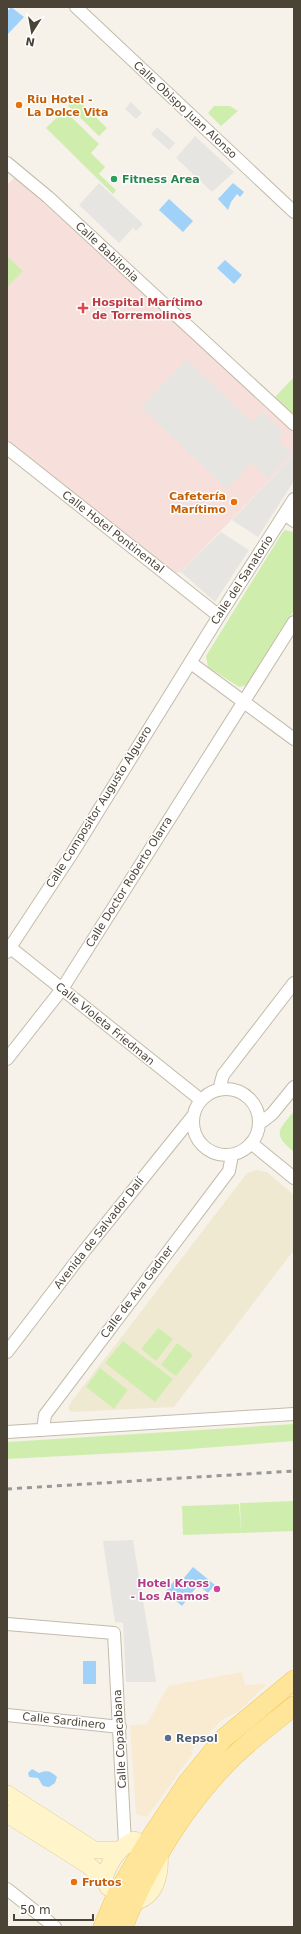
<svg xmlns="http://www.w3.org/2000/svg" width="301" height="1934" font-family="'DejaVu Sans',sans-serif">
<rect width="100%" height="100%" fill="#f6f2e9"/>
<path fill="#f9ead2" d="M242 1672 245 1685 267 1684 238 1712 223 1719 191 1751 193 1753 147 1817 136 1814 130 1725 147 1724 168 1686Z"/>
<path fill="#f0e9d1" d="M256 1170 267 1172 294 1195V1250L174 1407 71 1412 68 1408 71 1402 123 1335 247 1173Z"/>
<path fill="#f7e0db" d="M15 177 294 430V455L181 572 175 573 7 440V185Z"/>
<path fill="#cfeeae" d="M76 98 107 128 99 136 68 106Z
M214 106H230L238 111 221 126 208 113Z
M64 110 99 144 91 153 105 167 99 174 116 190 113 194 46 128Z
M7 256 23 271 7 287Z
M294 377V414L274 398Z
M285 530 294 532V610L247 685 239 687 208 667 206 656 282 533Z
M294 1111V1152C272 1134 278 1131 294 1111Z
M158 1328 173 1339 156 1361 141 1349Z
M123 1341 173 1379 155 1402 105 1363Z
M177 1343 193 1355 176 1376 161 1365Z
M100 1368 128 1390 114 1409 86 1387Z
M294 1424V1441L177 1450 7 1459V1442Z
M294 1501V1531L241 1533 240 1503Z
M239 1504 241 1533 183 1535 182 1506Z"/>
<path fill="#e7e5e1" d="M131 102 142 113 136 119 125 109Z
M157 127 175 143 169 150 151 134Z
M195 136 234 172 212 192 176 158Z
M99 183 143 224 136 231 133 228 119 243 79 205Z
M186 359 252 422 262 411 284 433 278 439 292 453 268 479 251 463 227 489 141 407Z
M294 455V481L258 537 232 520Z
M221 532 249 550 215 602 181 572Z
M133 1540 152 1654 156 1682H126L123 1623 115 1622 103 1541Z"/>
<path fill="#a0d1f8" d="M11 7 24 17 7 35V12Z
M233 183 244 192 240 197 237 194 231 202 228 210 218 199Z
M169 199 193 221 183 232 159 210Z
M225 260 242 275 234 284 217 268Z
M193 1567 215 1585 208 1593 198 1585 182 1606 165 1592 174 1581 179 1584Z
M83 1661H96V1684H83Z
M32 1769 39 1773C47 1770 51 1771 57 1777L55 1783 49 1787 43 1786 38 1778 29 1777 28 1773Z"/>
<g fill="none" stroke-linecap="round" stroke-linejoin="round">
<g stroke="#c3bbaa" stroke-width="14">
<path id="street" d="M76 7 294 212
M7 163 48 197 294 424
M7 448 219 616
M285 514 294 521
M191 663 294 739
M7 945 201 1100
M7 952 71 855 219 616 294 499
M7 1059 62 989 294 622
M193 1122a33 33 0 1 1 66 0a33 33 0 1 1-66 0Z
M219 1090 223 1075 294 983
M259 1124 272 1114 294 1087
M251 1143 294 1178
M7 1352 85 1250 193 1116
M43 1430 45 1415 229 1171 232 1155
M7 1432 294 1414
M7 1624 114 1633 125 1844
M7 1715 120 1727
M7 1889 55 1927"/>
</g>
<g stroke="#dbca94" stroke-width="18">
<path id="secondary" d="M7 1794 94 1850H119
M7 1814 88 1865 104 1879
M134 1840 159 1854C161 1875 155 1898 133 1902L108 1887 104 1879C109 1862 118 1848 134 1840Z"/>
</g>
<g stroke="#f1c95c" stroke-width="20">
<path id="primary" d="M103 1927 117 1894 145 1846 187 1783 223 1739 294 1680
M123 1927C147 1866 188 1800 235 1755 254 1737 274 1722 294 1706"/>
</g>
<use href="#street" stroke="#fff" stroke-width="12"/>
<use href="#secondary" stroke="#fff4ca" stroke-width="17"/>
<use href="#primary" stroke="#ffe599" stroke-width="19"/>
<path stroke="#989898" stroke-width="3" stroke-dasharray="5 5" stroke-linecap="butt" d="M7 1489 294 1471"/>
</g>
<g fill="#e8710a" stroke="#fff" stroke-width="1.5">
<circle cx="19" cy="105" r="4"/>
<circle cx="234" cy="502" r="4"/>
<circle cx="74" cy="1882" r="4"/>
</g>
<circle fill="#2e9e5b" stroke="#fff" stroke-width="1.5" cx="114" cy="179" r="4"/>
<path fill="#e0444e" stroke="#fff" stroke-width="1.5" d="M81 302h4v4h4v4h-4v4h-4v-4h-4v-4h4z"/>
<circle fill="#d1479c" stroke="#fff" stroke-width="1.5" cx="217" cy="1589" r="4"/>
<circle fill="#5c6f8a" stroke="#fff" stroke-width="1.5" cx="168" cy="1738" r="4"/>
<g text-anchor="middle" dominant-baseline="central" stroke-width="3" stroke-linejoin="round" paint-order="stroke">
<g font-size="11" font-weight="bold" fill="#c56008" stroke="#fff" text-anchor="start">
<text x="27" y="99">Riu Hotel -<tspan x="27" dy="13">La Dolce Vita</tspan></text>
<text x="226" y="496" text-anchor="end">Cafetería<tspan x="226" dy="13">Marítimo</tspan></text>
<text x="82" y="1882">Frutos</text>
</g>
<g font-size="11" fill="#4b4336" stroke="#fff">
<text transform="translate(185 110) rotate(43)">Calle Obispo Juan Alonso</text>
<text transform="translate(107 252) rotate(43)">Calle Babilonia</text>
<text transform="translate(113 532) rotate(38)">Calle Hotel Pontinental</text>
<text transform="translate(242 580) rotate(-57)">Calle del Sanatorio</text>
<text transform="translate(99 807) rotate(-58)">Calle Compositor Augusto Alguero</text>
<text transform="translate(129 882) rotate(-58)">Calle Doctor Roberto Olarra</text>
<text transform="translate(105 1024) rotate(39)">Calle Violeta Friedman</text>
<text transform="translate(99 1233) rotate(-52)">Avenida de Salvador Dalí</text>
<text transform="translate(137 1292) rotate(-53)">Calle de Ava Gadner</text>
<text transform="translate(64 1721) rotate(6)">Calle Sardinero</text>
<text transform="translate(120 1739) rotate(-93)">Calle Copacabana</text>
</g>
<g font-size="11" font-weight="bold" fill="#27864d" stroke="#fff" text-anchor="start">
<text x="122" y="179">Fitness Area</text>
</g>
<g font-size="11" font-weight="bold" fill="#be3a42" stroke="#fff" text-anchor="start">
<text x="92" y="302">Hospital Marítimo<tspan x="92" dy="13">de Torremolinos</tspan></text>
</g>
<g font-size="11" font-weight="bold" fill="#b23c85" stroke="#fff" text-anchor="end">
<text x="209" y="1583">Hotel Kross<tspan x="209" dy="13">- Los Alamos</tspan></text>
</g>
<g font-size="11" font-weight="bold" fill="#4e5e75" stroke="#fff" text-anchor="start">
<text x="176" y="1738">Repsol</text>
</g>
</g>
<rect width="301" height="1934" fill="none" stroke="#4b4336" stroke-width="16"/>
<g transform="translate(32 32) rotate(191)" stroke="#ffffff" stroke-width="3" paint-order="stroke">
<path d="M0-3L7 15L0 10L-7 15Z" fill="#4b4336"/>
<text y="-6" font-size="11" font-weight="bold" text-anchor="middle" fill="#4b4336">N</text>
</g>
<path d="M14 1914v6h79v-6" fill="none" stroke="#4b4336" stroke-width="2"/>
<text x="20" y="1914" font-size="12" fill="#4b4336" stroke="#ffffff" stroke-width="3" paint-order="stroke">50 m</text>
</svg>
